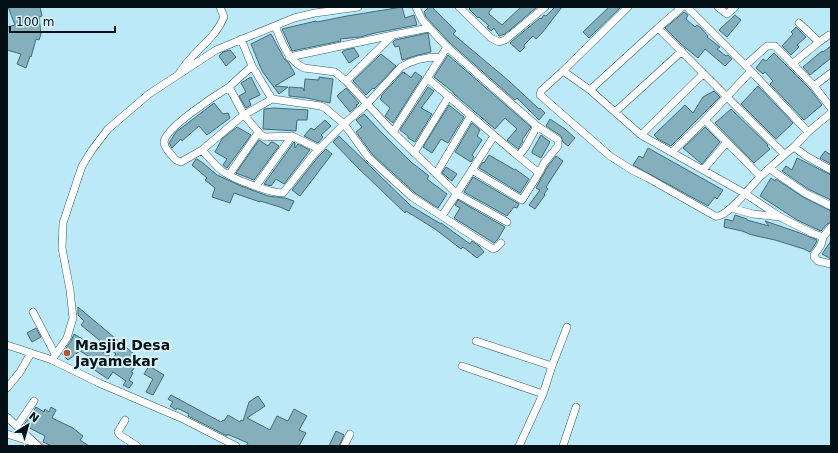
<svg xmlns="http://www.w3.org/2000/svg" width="838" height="453" font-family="'DejaVu Sans',sans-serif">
<rect width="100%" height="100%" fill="#bce9f8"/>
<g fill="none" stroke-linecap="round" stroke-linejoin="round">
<path stroke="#faa0dd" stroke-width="2" d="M38 441 45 446"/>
</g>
<path fill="#84b0be" stroke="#416b78" d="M8 7H40L42 16 39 17 41 34 39 40 36 39 31 57 30 56 26 68 17 64 21 54 7 50V27L15 25Z
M402 7 405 18 414 15 417 25 375 33 360 37 340 39 341 41 292 51 282 29 316 21 317 22 347 16Z
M429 7H432L456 31 453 34 509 81 539 109 540 108 545 113 539 120 517 98 515 100 450 43 426 17 424 12Z
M471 7H493L489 12V14L502 25 521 7H537L505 34 499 36 494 28 491 31 487 27 489 26 479 17 478 18 469 9Z
M555 7H562L542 33 536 39 533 36 524 45 525 47 520 52 510 43 512 41 540 18 541 19 544 15 546 16Z
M609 7H621L589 38 583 32Z
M684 12 688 15 686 19 695 27 697 25 701 28 708 36 707 37 720 47 717 49 726 56 728 55 732 59 725 66 705 49 698 58 681 44 665 28Z
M735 15 741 20 727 37 719 30Z
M796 27 806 37 797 45 799 47 791 55 782 46 793 34 791 32Z
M428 33 431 52 418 55 402 60 399 46 395 47 393 42 395 40Z
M271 34 285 60 288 62 295 74 275 86 288 87 279 94 262 71 251 44Z
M831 46V58L810 75 803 67 822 51 823 52Z
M354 48 359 56 349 63 342 52 346 50Z
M230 50 236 57 226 66 219 56 223 52Z
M774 53 810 89 822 105 804 120 770 84 773 81 765 72 763 74 756 68 763 59 766 61Z
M381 54 396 66 374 89 373 88 366 95 353 81Z
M448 55 531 127 522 140 523 141 518 149 507 140 517 129 505 118 495 129 454 94 453 92 434 77Z
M403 72 405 74 404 72 411 78 415 72 422 77 393 123 385 116 390 108 380 99 382 97 381 96Z
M251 77 260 95 249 100 251 105 246 108 239 96 246 92 241 83Z
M319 77 333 79 330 103 307 98 289 96V87L303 88 304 91 305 79 319 80Z
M758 86 793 123 776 139 741 104Z
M428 87 434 91 421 108 432 114 415 142 408 138V136L400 130Z
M346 88 359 103 357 105 356 104 357 106 350 112 337 96Z
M714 91 720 97 671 146 658 139 654 135 685 105 693 113 703 97Z
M214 103 223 114 228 113 230 118 207 135 199 126 182 141 181 139 172 148 169 143 176 132Z
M449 105 464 117 448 143 441 139 432 153 423 147Z
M274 108 308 110 307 120H297L296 131 263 129 264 109Z
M731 109 768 145 767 146 770 149 754 163 715 123Z
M364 114 383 134 411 162 429 176 427 179 447 194 438 208 415 193 372 154 356 132 362 127 356 120Z
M550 119 565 129 575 138 568 146 563 142 561 136 546 126Z
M325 120 331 126 321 135 323 137 318 143 304 136 311 128 314 130Z
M472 123 480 130 477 136 482 140 472 155 474 157 471 162 455 152Z
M237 127 251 135 227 168 223 165 227 159 215 152 222 139Z
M705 127 720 142 702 164 683 148Z
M541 135 550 142 541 158 532 153V151Z
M339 136 411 206 441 224V223L470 244 472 241 479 246 484 252 477 258 463 247 461 249 435 229 406 211 405 213 356 166 333 142Z
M259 140 268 146 271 142H273L279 146 254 180 236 173Z
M294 142 295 143V148L298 144 310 150 284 184 276 179 271 186 264 184Z
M648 148 723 190 717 199 715 197 708 206 633 165 639 156 643 158Z
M326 149 332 154 300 196 292 190 318 157Z
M825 151 831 155V164L820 158Z
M489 155 515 170V169L529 179 520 193 479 168 483 162 484 163Z
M556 156 563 161 546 187 548 189 544 194 545 195 535 209 529 205 540 190 536 188 548 166Z
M797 158 831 175V200L808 189 782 171 786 166 792 170Z
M196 159H197L203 163 217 175 241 186 268 196 285 198 294 201 289 211 280 207 260 201V202L234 193 230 203 212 197 215 188 205 180 207 178 192 165Z
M446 167 457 174 452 181 442 173Z
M473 177 519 204 517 208 514 207 507 216 464 192Z
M771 178 775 181 776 179 803 197 831 211V222L827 224 821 231 814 228 797 220 760 196Z
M458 200 505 227 498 239 494 243 454 218 460 208 455 205Z
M735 215 747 219V220L769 226 765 221 800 233 817 240 816 243 810 252 804 249 775 240 752 235 742 231 724 227 725 219 733 221Z
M831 241V259L822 254Z
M78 307 140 359V361L131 372 133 373 129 380 133 383 129 388 123 385 126 381 113 372 108 379 93 369 95 367 87 362 90 357 80 351 68 360 62 354 71 341 74 334 113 358 116 354 81 325 84 321 78 315Z
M36 328 41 337 32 342 27 333Z
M149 366 164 375 153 395 146 392 153 379 144 374Z
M171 395 221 422 223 420 224 421 228 415 240 422 241 420 243 421 249 402 258 396 265 406 247 418 270 430 277 416 288 421 294 409 307 416 299 430 306 433 299 446H246L248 443 227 434V436L188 416 189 414 177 408 176 410 170 406 173 402 168 399Z
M36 407 44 412 45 409 49 412 51 407 56 410 52 418 73 428 83 436 80 440 89 446H52L43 442 45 436 24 425Z
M336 431 344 435 339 446H329Z"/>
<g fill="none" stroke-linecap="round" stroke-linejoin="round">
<g stroke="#345e6b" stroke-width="8">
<path id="minor" d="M416 7 422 20 447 47 537 126 558 140V146L544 163 539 173
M459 7 491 38 499 42 505 40 545 7
M628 7 563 71 590 90 641 135 744 193 782 218 812 233 823 237
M718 7 727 14 735 7
M275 26C282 42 287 60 304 68L335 72 346 81 393 132 457 194 507 222
M658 28 682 7
M241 39 252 66
M819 42 829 35
M289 57 393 35
M792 64 819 42 799 23
M746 65 767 46H775L814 86 831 108
M563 71 541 91 540 95 610 156 632 170 648 178 715 216C727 219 752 184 761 176 772 166 782 156 794 147L806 156 831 170
M751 71 808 132 794 147
M179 74C191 52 215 40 224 17L220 7
M427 78 518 156 525 148 537 126
M346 81 393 35 429 28
M814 86 831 73
M229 87 252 66 272 99
M590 90 658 28 784 154
M615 112 682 51
M705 120 760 176
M393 132 447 47
M808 132 831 113
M641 135 703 74
M319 149 292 136 265 137 261 135 244 115 229 87C216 95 165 128 164 142 164 148 172 156 176 160L181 162 202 150 241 117 244 115 272 99 321 106 325 108 344 124 368 157 412 197 493 249 496 248 501 243
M202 150C208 157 215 165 222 171 233 179 270 193 283 193L314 154 344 124 367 104 401 67C412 60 427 57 440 57
M672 152 705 120 751 71 687 7
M414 153 449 96
M770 169 805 193 831 206
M472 170 522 200 539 173 518 156
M703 170 727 142
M436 174 471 115
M229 175 258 133
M256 186 292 136
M731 208 753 214 780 217
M442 216 494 136
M831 227 823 237 821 245 814 255V257L818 261 831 264
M33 312 55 354
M476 341 552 366 543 394 519 446
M7 345 52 360 99 383 181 418 236 446
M52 360 67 338 73 318 70 290 62 248 63 223 82 166 92 150 108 129 149 94 216 50 294 18 315 13 358 7
M462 366 543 394
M552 366 567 327
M7 388 20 372 31 353
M7 417 38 446
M125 420 118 432 120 435 137 446
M17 426 34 401
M7 434 32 442
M344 446 350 434
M563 446 576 407"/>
</g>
<use href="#minor" stroke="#fff" stroke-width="7"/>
</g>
<circle fill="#b9512c" stroke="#d8f3fc" stroke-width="1.5" cx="67" cy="353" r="4"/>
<g text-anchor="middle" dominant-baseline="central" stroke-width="4" stroke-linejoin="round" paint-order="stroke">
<g font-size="14" font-weight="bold" fill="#021015" stroke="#d8f3fc" text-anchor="start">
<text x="75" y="345">Masjid Desa<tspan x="75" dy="16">Jayamekar</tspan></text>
</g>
</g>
<rect width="838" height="453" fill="none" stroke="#021015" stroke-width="16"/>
<g transform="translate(28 425) rotate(37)" stroke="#d8f3fc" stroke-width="3" paint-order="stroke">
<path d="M0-3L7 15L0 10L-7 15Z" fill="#021015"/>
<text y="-6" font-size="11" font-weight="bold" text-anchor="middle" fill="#021015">N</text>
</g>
<path d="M10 26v6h105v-6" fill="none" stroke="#021015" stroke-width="2"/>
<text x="16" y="26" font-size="12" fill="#021015" stroke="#d8f3fc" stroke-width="3" paint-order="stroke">100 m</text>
</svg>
